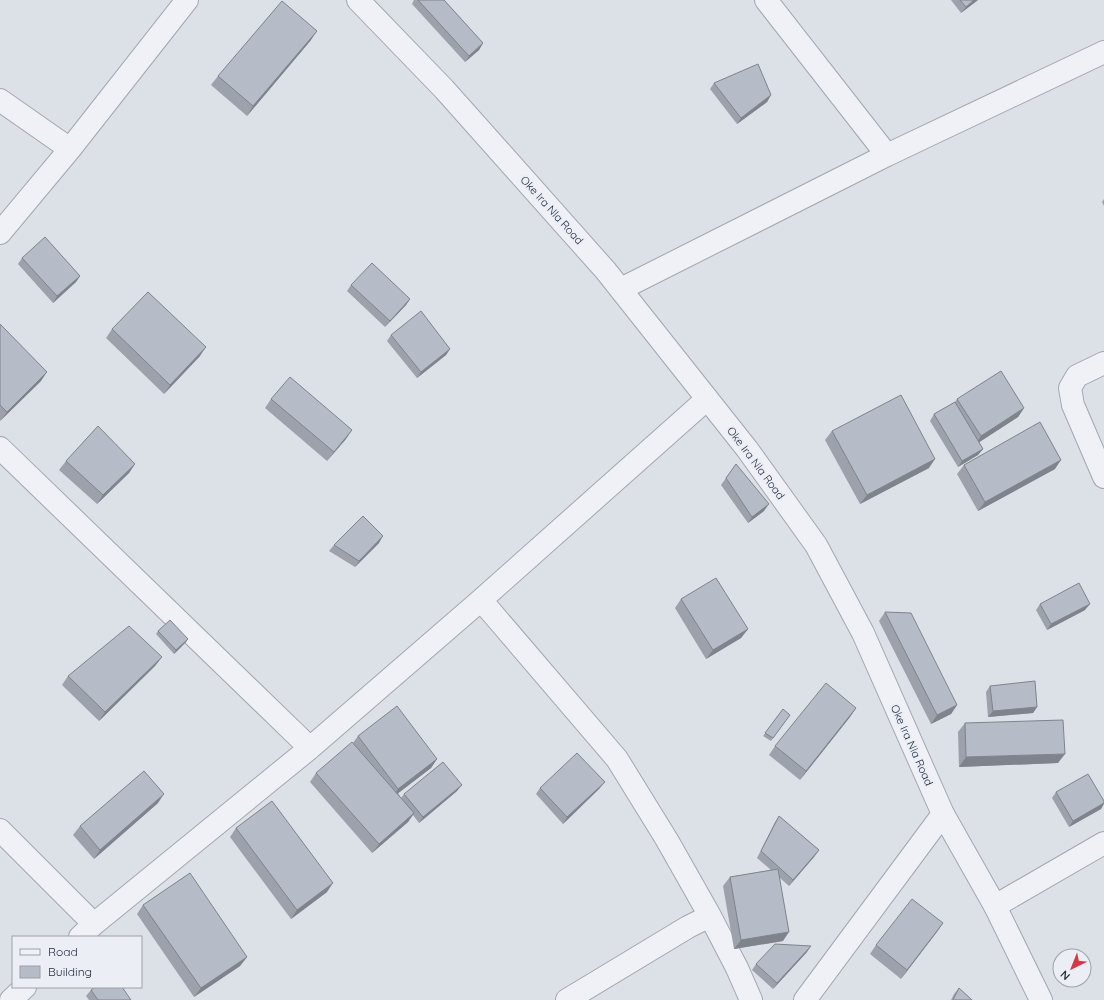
<svg xmlns="http://www.w3.org/2000/svg" width="1104" height="1000" font-family="Quicksand,sans-serif">
<rect width="100%" height="100%" fill="#dce0e7"/>
<g fill="none" stroke-linecap="round" stroke-linejoin="round">
<g stroke="#a1a7b1" stroke-width="24">
<path id="minor" d="M766 0 887 155
M0 100 70 149
M0 233 70 149 187 0
M621 289 887 155 1104 52
M1104 363 1077 376 1070 388 1073 405 1104 477
M0 448 310 748
M481 600 617 759 667 840 710 916 737 968 751 1000
M0 830 94 924
M995 906 1104 843
M80 937 94 924 310 748 481 600 707 399
M11 1000 25 987
M567 1000 688 927 710 916
M805 1000 943 814"/>
</g>
<g stroke="#a1a7b1" stroke-width="24">
<path id="tertiary" d="M358 0 444 89 606 271 747 449 816 545 863 633 943 814 995 906 1041 1000"/>
</g>
<use href="#minor" stroke="#eff1f6" stroke-width="22"/>
<use href="#tertiary" stroke="#eff1f6" stroke-width="22"/>
</g>
<path fill="#9da1ac" d="M414 0H444L483 43 479 50 465 62 412 4Z
M951 0H978L961 13Z
M311 40 247 116 211 85 218 76Z
M714 83 771 95 767 102 737 124 710 89Z
M1104 199V206L1102 202Z
M22 258 80 276 76 282 53 303 18 264Z
M351 285 410 299 406 305 385 327 347 291Z
M0 324 41 381 0 421Z
M112 329 200 356 164 394 106 338Z
M391 335 450 349 446 355 417 378 387 341Z
M271 399 346 439 327 461 265 408Z
M957 399 1024 408 1018 417 979 442 983 449 978 455 958 467 930 421 934 414 955 402Z
M832 431 929 468 860 504 825 440Z
M66 461 135 464 129 473 97 504 59 470Z
M736 464 764 511 748 523 721 485Z
M964 465 1055 469 978 511 957 474Z
M379 543 355 567 329 551 334 545Z
M681 599 748 629 741 638 706 659 675 608Z
M1040 604 1085 610 1047 630 1036 610Z
M885 612 957 705 951 714 931 724 879 621Z
M158 631 188 639 186 642 174 654 156 634Z
M162 657 155 666 99 721 62 685 68 676Z
M990 686 1037 707 1033 713 988 717 986 692Z
M856 708 850 717 800 780 769 755 775 746Z
M783 709 790 715 771 741 763 736Z
M965 723 1058 763 959 767 958 732Z
M358 736 437 759 431 768 398 793 401 798 404 794 457 791 419 823 413 815 408 822 372 853 310 782 316 773 353 743Z
M540 788H600L563 824 536 794Z
M1056 792 1104 801V804L1101 809 1069 827 1052 798Z
M158 803 94 859 73 835 80 826Z
M779 816 819 850 814 857 789 886 780 878 783 941 734 949 723 886 730 877 771 870 757 858 775 822Z
M236 828 327 892 291 919 230 837Z
M143 905 247 957 240 966 194 997 137 914Z
M943 923 901 979 870 954 876 945Z
M807 952 773 989 752 970 756 964Z
M959 988 972 1000H951L954 994Z
M91 990 131 1000H89L86 996Z"/>
<path fill="#7f838c" d="M974 0H978L961 13 966 7Z
M317 31 311 40 247 116 253 106Z
M483 43 479 50 465 62 469 56Z
M771 95 767 102 737 124 741 118Z
M80 276 76 282 53 303 57 296Z
M410 299 406 305 385 327 390 321Z
M206 347 200 356 164 394 170 385Z
M450 349 446 355 417 378 421 372Z
M47 372 41 381 0 421 7 412Z
M1024 408 1018 417 975 445 981 436Z
M352 430 346 439 327 461 334 452Z
M983 449 978 455 958 467 962 461Z
M935 459 929 468 860 504 867 495Z
M1061 460 1055 469 978 511 985 502Z
M135 464 129 473 97 504 103 495Z
M769 504 764 511 748 523 752 517Z
M383 536 379 543 355 567 359 561Z
M1090 604 1085 610 1047 630 1051 624Z
M748 629 741 638 706 659 713 650Z
M188 639 186 642 174 654 176 650Z
M162 657 155 666 99 721 105 712Z
M957 705 951 714 931 724 937 715Z
M1037 707 1033 713 988 717 993 711Z
M856 708 850 717 800 780 806 771Z
M1065 754 1058 763 959 767 966 757Z
M437 759 431 768 392 798 398 789Z
M605 782 600 788 563 824 567 817Z
M462 785 457 791 419 823 423 817Z
M164 794 158 803 94 859 100 850Z
M1104 803 1101 809 1069 827 1073 821Z
M414 813 408 822 372 853 379 844Z
M819 850 814 857 789 886 793 880Z
M333 883 327 892 291 919 297 910Z
M943 923 937 932 901 979 907 970Z
M789 932 783 941 734 949 741 940Z
M811 946 807 952 773 989 777 983Z
M247 957 240 966 194 997 201 988Z"/>
<path fill="#b6bbc8" stroke="#7f838c" d="M418 0H444L483 43 469 56Z
M960 0H974L966 7Z
M282 1 317 31 253 106 218 76Z
M758 64 771 95 741 118 714 83Z
M45 237 80 276 57 296 22 258Z
M372 263 410 299 390 321 351 285Z
M148 292 206 347 170 385 112 329Z
M421 311 450 349 421 372 391 335Z
M0 324 47 372 7 412 0 405Z
M1001 371 1024 408 981 436 957 399Z
M290 377 352 430 334 452 271 399Z
M901 395 935 459 867 495 832 431Z
M955 402 983 449 962 461 934 414Z
M1040 422 1061 460 985 502 964 465Z
M98 426 135 464 103 495 66 461Z
M736 464 769 504 752 517 726 478Z
M363 516 383 536 359 561 334 545Z
M716 578 748 629 713 650 681 599Z
M1079 583 1090 604 1051 624 1040 604Z
M885 612 911 613 957 705 937 715Z
M170 620 188 639 176 650 158 631Z
M129 626 162 657 105 712 68 676Z
M1035 681 1037 707 993 711 990 686Z
M826 683 856 708 806 771 775 746Z
M397 706 437 759 398 789 358 736Z
M783 709 790 715 773 738 765 733Z
M1063 720 1065 754 966 757 965 723Z
M352 742 414 813 379 844 316 773Z
M577 753 605 782 567 817 540 788Z
M443 762 462 785 423 817 404 794Z
M144 771 164 794 100 850 80 826Z
M1088 774 1104 801V803L1073 821 1056 792Z
M272 801 333 883 297 910 236 828Z
M779 816 819 850 793 880 761 851Z
M778 869 789 932 741 940 730 877Z
M190 873 247 957 201 988 143 905Z
M912 899 943 923 907 970 876 945Z
M775 944 811 946 777 983 756 964Z
M95 987H122L131 1000H98L91 990Z
M959 988 972 1000H953Z"/>
<g text-anchor="middle" dominant-baseline="central" stroke-width="4" stroke-linejoin="round" paint-order="stroke">
<g font-size="11" fill="#252d3f" stroke="#ebeff5">
<text transform="translate(552 210) rotate(48)">Oke Ira Nla Road</text>
<text transform="translate(756 463) rotate(53)">Oke Ira Nla Road</text>
<text transform="translate(912 745) rotate(66)">Oke Ira Nla Road</text>
</g>
</g>
<rect x="12" y="936" width="130" height="52" fill="#ebeff5" stroke="#9ca1ac"/>
<rect x="20" y="949" width="20" height="6" fill="#eff1f6" stroke="#9ca1ac"/>
<text x="48" y="956" font-size="12" fill="#252d3f">Road</text>
<rect x="20" y="966" width="20" height="12" fill="#b6bbc8" stroke="#9ca1ac"/>
<text x="48" y="976" font-size="12" fill="#252d3f">Building</text>
<g transform="translate(1072 968) rotate(223)"><circle r="19" fill="#ebeff5" stroke="#9ca1ac"/>
<path d="M0-3L7 15L0 10L-7 15Z" fill="#d73744"/>
<text y="-6" font-size="11" font-weight="bold" text-anchor="middle" fill="#252d3f">N</text>
</g>
</svg>
